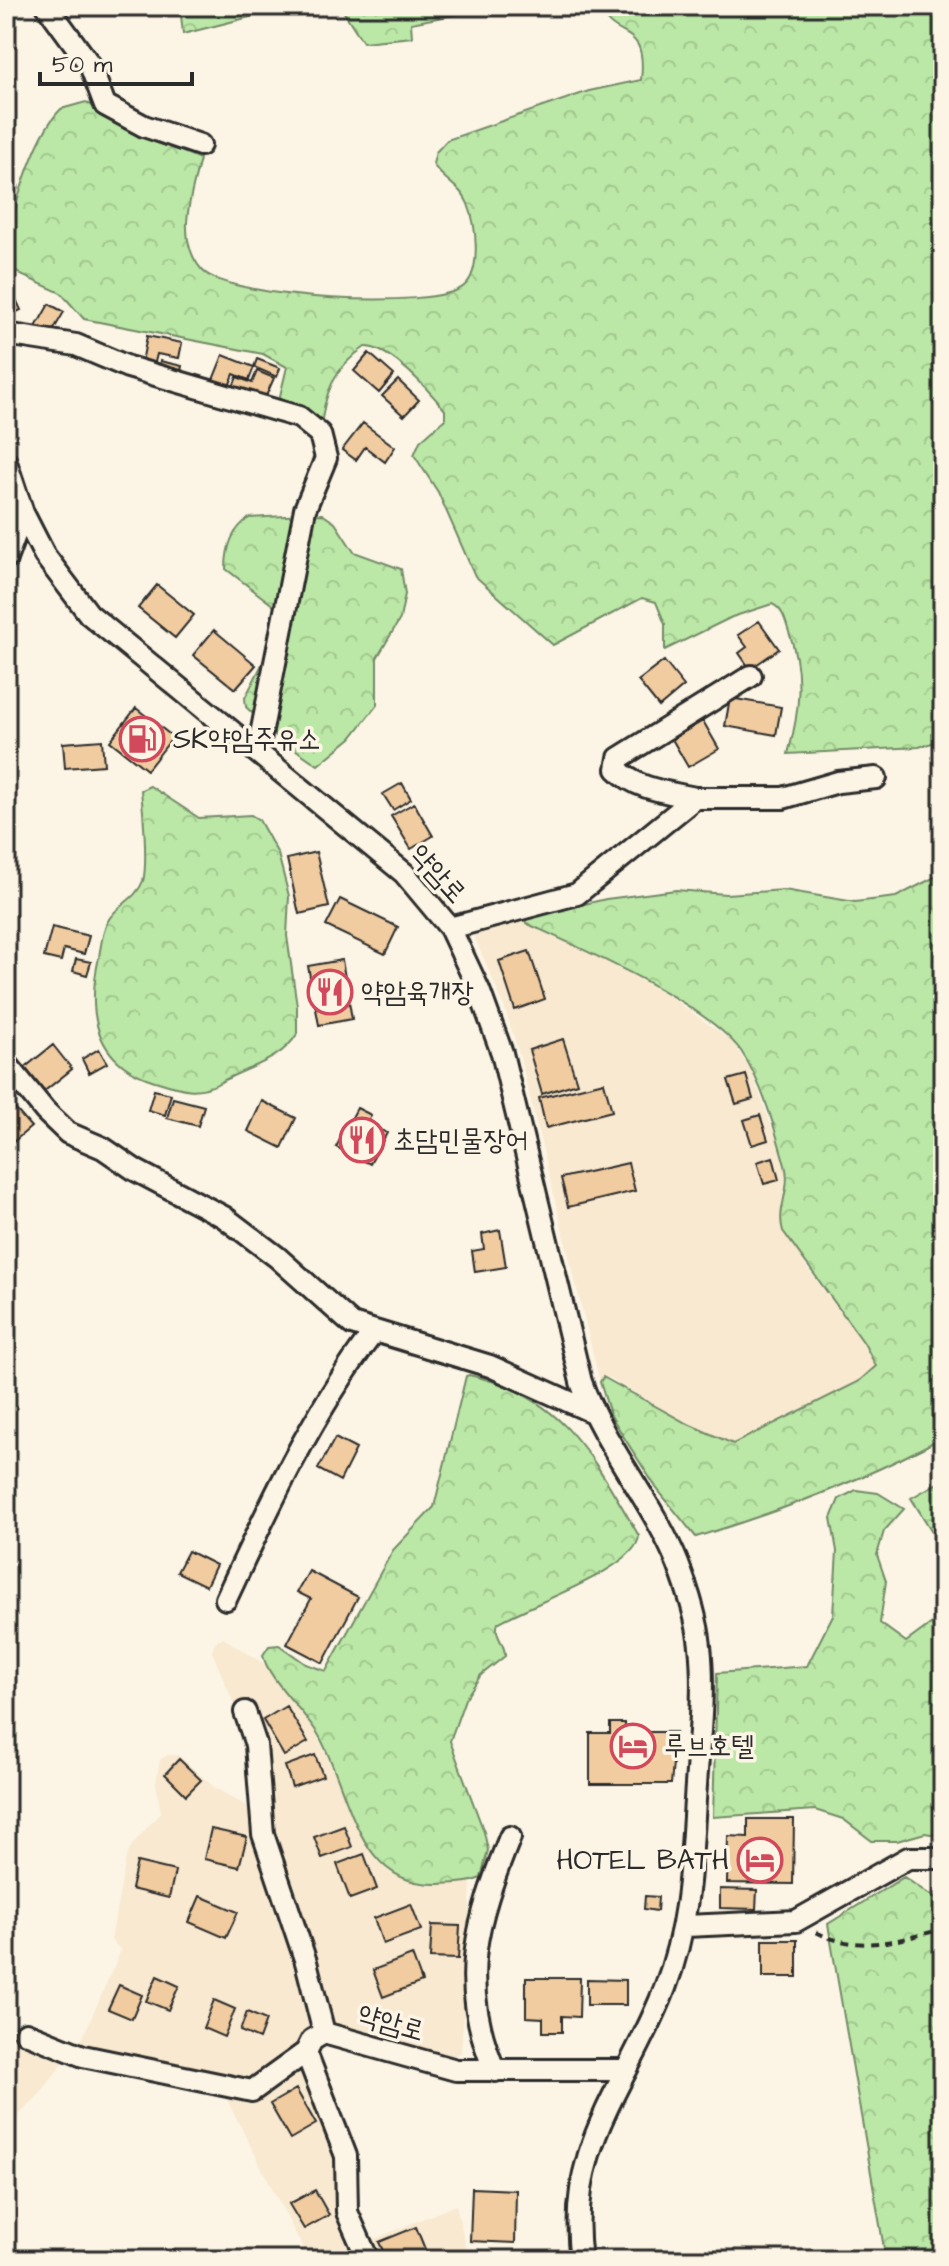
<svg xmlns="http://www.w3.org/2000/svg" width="949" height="2266" font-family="'Architects Daughter','Poor Story',sans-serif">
<defs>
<pattern id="forest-crowns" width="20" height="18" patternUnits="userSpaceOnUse" patternTransform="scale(2)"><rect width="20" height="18" fill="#bbe8a6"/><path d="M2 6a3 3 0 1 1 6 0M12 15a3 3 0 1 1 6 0" fill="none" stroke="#a1c78f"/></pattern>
</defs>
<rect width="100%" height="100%" fill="#fcf5e5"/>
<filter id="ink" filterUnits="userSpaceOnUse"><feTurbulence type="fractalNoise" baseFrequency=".0125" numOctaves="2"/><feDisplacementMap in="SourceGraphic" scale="16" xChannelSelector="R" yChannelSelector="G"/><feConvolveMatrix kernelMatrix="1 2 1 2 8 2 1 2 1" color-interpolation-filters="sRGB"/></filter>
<g filter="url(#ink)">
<path fill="#f8e9d0" d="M503 922 526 923 574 943 669 996 733 1042 752 1073 786 1167 781 1211 806 1267 864 1343 876 1366 875 1371 793 1417 733 1444 686 1423 610 1378 603 1377 600 1382 520 1057 504 1006 474 936V930Z
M223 1638 268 1666 311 1723 376 1860 392 1874 423 1885 471 1882 461 2053 453 2056 330 2025 306 2034 289 2057 251 2079 80 2044 121 1950 111 1940 126 1858 132 1845 161 1812 156 1783 160 1760 168 1755H178L215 1788 248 1807 249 1764 244 1727 212 1652 215 1642Z
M6 2023 33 2045 65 2060 40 2094 6 2128Z
M299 2067 336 2143 360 2260H309L225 2096 261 2098Z
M456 2205 469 2260H376L367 2242Z"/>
<path fill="url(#forest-crowns)" stroke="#738a68" stroke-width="2" d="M180 6H293L183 34Z
M340 6H494L495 7 411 23 412 37 363 42Z
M599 6H943L942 740 919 747 788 754C800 711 804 672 788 629 785 619 782 608 772 604L732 617 665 650V624L656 602 642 598 553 645 475 576 438 492 414 455 420 441 445 419V410C430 392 390 346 365 347 334 367 323 396 321 431L279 400 287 367 263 354 84 319 61 293 21 275 6 262C6 226 34 135 61 109L86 102 134 131 200 159C192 194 174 238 202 270 228 299 436 311 464 286 482 271 476 224 468 204 461 186 442 180 433 164L436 152 447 140 589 91 641 80C648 19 613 45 599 6Z
M322 514 335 523 354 552 401 569 405 594 400 619 377 658V705L351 738 318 765 276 736 246 707 245 698C257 673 282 634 274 606L226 569C226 549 231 530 249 518Z
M150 786 199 818 251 815 259 820 278 854 289 896 287 936 297 1006V1034C281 1061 247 1067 221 1082 197 1096 177 1088 152 1080 93 1061 87 1010 99 957 101 946 102 932 108 921 116 905 136 900 143 881 148 864 143 809 141 790Z
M943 873V1437C865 1480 781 1511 696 1537L657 1489 625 1439 610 1414 600 1382 603 1377 686 1423 733 1444 858 1382 876 1366 864 1343 783 1231C776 1209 792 1188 785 1165 775 1129 762 1082 741 1051 706 1003 582 949 526 923L525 918 606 899 676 890 726 894 784 890 855 902 896 897Z
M469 1375C564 1395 593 1458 639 1536 637 1569 525 1606 498 1623 493 1636 506 1644 505 1656L481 1675 465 1699 450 1741 484 1832 488 1850 481 1878C467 1884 453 1883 439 1884 356 1888 351 1791 318 1734 305 1712 267 1678 263 1655L269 1646 279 1645 306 1664 326 1671 393 1550 434 1507 466 1376Z
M943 1480V1549L911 1498Z
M856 1490 878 1493 904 1509 884 1531 877 1555 886 1581 880 1623 906 1642 943 1615V1836L925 1833 897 1841H872L843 1819 815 1810 713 1817 717 1673 807 1666 833 1615 837 1551 831 1518 839 1499Z
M904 1877 943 1904V2260H886L828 1924Z"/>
<path fill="#f0cca0" stroke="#2b2b2b" stroke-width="2" d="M6 183 18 186 6 222Z
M6 278 21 310 6 317Z
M49 304 64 312 50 336 36 327Z
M147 336 182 343 179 358 157 354 153 370 141 368Z
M369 353 394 375 379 393 354 371Z
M223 355 254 367 249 380 234 374 229 386 213 380Z
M257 359 280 368 277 377 254 367Z
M160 361 182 366 180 375 158 370Z
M257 371 274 378 262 405 231 392 237 377 252 383Z
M398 380 419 400 404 416 382 396Z
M363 423 395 447 385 462 365 447 356 460 342 450Z
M157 585 194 615 175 638 138 608Z
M759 621 779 649 750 669 739 653 747 647 738 635Z
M214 630 256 665 235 689 193 655Z
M664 661 684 686 659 707 638 681Z
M730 698 781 707 776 735 725 726Z
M136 708 173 737 147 770 110 741Z
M703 721 719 749 688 767 672 739Z
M102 740 104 765 65 768 63 743Z
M402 783 411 799 393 810 383 794Z
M414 803 433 836 411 849 391 816Z
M316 852 329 907 299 914 287 859Z
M340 899 398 927 385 954 326 926Z
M52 927 89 936 84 954 64 949 61 961 44 957Z
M529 951 545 999 515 1010 499 961Z
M76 959 91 962 87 975 73 971Z
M342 960 352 1019 319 1025 308 966Z
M563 1039 577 1083 542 1094 529 1050Z
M53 1045 72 1069 42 1093 23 1069Z
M99 1049 107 1063 89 1073 82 1059Z
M746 1075 753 1099 736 1104 728 1080Z
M604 1082 612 1111 546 1128 539 1098Z
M154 1090 171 1094 165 1115 148 1110Z
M173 1098 204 1106 198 1126 167 1118Z
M262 1101 296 1118 282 1148 248 1131Z
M10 1103 31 1127 6 1148V1107Z
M357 1108 371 1115 367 1123 387 1133 370 1164 336 1147Z
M760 1115 768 1140 752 1145 744 1120Z
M773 1157 779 1180 764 1184 757 1162Z
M628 1163 635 1191 568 1207 561 1178Z
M500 1230 506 1267 475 1272 472 1251 484 1249 482 1234Z
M335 1438 356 1449 340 1481 318 1469Z
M188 1551 216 1565 206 1586 177 1572Z
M309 1571 358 1597 323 1663 287 1644 311 1599 297 1592Z
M286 1706 308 1742 284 1756 263 1720Z
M610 1723H625V1732H676L671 1784H590V1733H610Z
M315 1755 323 1776 292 1787 285 1766Z
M179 1759 201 1780 186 1795 165 1774Z
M748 1819H794L793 1884 727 1883 728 1836 748 1837Z
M344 1826 352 1847 322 1858 314 1837Z
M211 1829 247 1837 239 1867 204 1859Z
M364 1854 377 1889 350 1899 337 1864Z
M137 1862 175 1871 169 1898 131 1889Z
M720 1889 757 1890 756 1909 720 1908Z
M200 1896 238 1912 226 1938 189 1922Z
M645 1896 658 1897 657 1911 644 1909Z
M411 1904 421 1930 383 1944 374 1918Z
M432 1925 460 1926 458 1959 430 1958Z
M763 1940H797V1977H763Z
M412 1955 422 1982 383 1997 373 1970Z
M157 1976 179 1986 168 2010 146 2001Z
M526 1978H580L579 2017 562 2016V2032H543V2018L526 2017Z
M587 1979 626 1980V2005H587Z
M119 1985 142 1995 132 2019 108 2009Z
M214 2000 235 2009 224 2037 203 2028Z
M247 2012 266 2020 259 2039 240 2031Z
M296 2089 316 2124 290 2139 270 2104Z
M472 2188 516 2190 515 2243 470 2241Z
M315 2190 329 2215 304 2229 289 2204Z
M416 2227 427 2254 413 2260H387L379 2242Z"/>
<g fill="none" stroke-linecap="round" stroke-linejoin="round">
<g stroke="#2b2b2b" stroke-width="26">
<path id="minor" d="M47 6 90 65 105 105 144 126 200 145
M6 334 76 345 128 367 299 417 320 434 326 458 305 509 258 750
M6 462 23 513 45 556 89 614 404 873 450 928 479 990 502 1053 581 1382C605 1448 652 1500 678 1564 688 1590 697 1618 700 1646 705 1692 699 1739 696 1785 691 1857 691 1920 665 1988 627 2087 565 2145 581 2260
M6 559 23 513
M695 798H783L838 782 876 778
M450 928 577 894 695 798C668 792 637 790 617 769L619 758 751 676
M6 1063 45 1111 68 1133 103 1148 135 1170 224 1217 277 1257 352 1324 490 1366 592 1412
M226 1599C269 1506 311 1415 373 1333
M245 1712 256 1745 263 1834 306 1962 324 2033
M686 1926 796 1921 908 1858H943
M26 2033 83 2056 252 2091 306 2052 312 2040 324 2033 456 2070H626
M306 2052 346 2156 347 2212 368 2260
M495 2071C457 1984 476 1921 510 1837"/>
</g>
<path stroke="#2b2b2b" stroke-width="4" stroke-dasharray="8 6" stroke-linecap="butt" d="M816 1932C859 1954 899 1940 943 1929"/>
<use href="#minor" stroke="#fcf5e5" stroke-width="20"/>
</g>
</g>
<defs>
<g id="fuel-ring" transform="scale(2.3)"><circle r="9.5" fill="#fcf5e5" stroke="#d1495b" stroke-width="1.5"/><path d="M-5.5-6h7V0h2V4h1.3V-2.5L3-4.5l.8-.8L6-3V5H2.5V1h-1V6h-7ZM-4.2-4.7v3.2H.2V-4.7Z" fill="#d1495b"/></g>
<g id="restaurant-ring" transform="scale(2.3)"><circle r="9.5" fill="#fcf5e5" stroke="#d1495b" stroke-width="1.5"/><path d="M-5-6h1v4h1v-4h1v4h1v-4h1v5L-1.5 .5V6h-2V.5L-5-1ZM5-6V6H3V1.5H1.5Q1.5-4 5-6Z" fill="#d1495b"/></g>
<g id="hotel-ring" transform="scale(2.3)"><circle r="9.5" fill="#fcf5e5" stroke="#d1495b" stroke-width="1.5"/><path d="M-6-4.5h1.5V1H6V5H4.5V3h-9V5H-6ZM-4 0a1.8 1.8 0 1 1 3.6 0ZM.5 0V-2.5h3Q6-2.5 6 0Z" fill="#d1495b"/></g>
</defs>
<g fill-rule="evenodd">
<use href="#fuel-ring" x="142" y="739"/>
<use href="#restaurant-ring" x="330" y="992"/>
<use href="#restaurant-ring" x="362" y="1140"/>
<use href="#hotel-ring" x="633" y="1746"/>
<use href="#hotel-ring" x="760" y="1860"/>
</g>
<g text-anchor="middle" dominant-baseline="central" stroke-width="7" stroke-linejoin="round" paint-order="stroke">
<g font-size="28" fill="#2b2b2b" stroke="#fcf5e5" text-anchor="start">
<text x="173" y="739">SK약암주유소</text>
<text x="361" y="992">약암육개장</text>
<text x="393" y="1140">초담민물장어</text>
<text x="664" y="1746">루브호텔</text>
<text x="729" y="1860" text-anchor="end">HOTEL BATH</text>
</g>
<g font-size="28" fill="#2b2b2b" stroke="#fcf5e5">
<text transform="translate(438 874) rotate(48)">약암로</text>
<text transform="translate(391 2023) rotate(16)">약암로</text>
</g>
</g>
<rect width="949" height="2266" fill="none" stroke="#fcf5e5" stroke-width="32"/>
<rect x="16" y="16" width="917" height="2234" fill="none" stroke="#2b2b2b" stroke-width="3" filter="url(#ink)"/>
<path d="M40 72v12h152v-12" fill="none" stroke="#2b2b2b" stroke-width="4"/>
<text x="52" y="72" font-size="24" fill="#2b2b2b" stroke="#fcf5e5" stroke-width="6" paint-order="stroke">50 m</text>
</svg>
